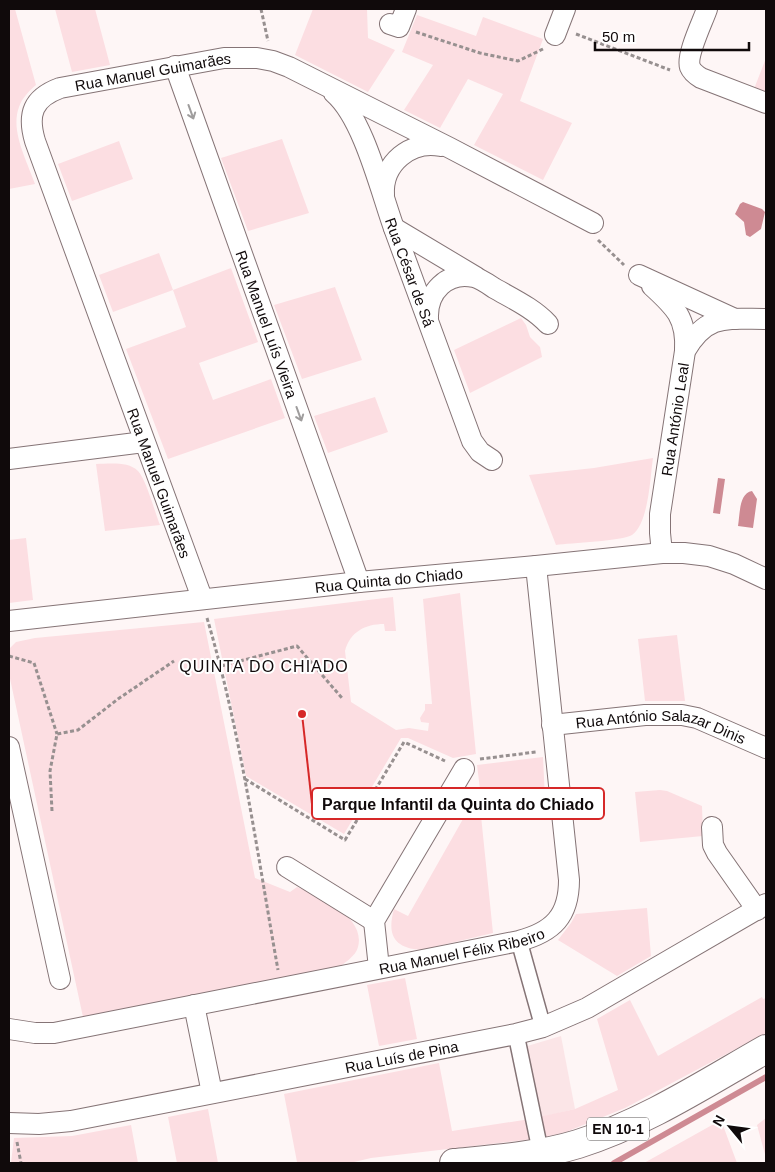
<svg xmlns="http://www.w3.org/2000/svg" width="775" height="1172" font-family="Arial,sans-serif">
<rect width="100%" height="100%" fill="#fef6f6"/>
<path fill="#fbe5e7" d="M561 1036 575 1109 538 1118 524 1047Z"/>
<path fill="#fcdee2" d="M15 9 36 85C29 91 22 98 19 107 10 131 27 161 35 184L9 189V10Z
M55 9H95L110 65 72 72Z
M313 9H367L368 38 395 50 368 92 295 55Z
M417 15 476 36 483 17 543 39 520 101 572 123 543 180 474 145 503 94 468 79 440 128 404 110 433 65 402 52Z
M766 58V94L754 89Z
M282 139 309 213 248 231 221 158Z
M119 141 133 179 72 201 58 164Z
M159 253 173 290 231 268 258 342 199 363 213 400 271 379 285 418 168 459 126 349 186 327 173 290 113 312 99 275Z
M335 287 362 360 302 379 274 305Z
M521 318 526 325 530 337 540 347 542 357 470 393 454 350Z
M375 397 388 432 328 453 314 416Z
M653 458C650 477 649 523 632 535 623 541 570 543 556 545L529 475 594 468Z
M96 464C109 464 128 461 138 471 146 479 155 513 160 525L105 531Z
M26 538 33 600 9 603V540Z
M460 593 476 754 453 758 408 738H401L344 834 246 776 214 619 393 597 396 631H385L384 624C365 624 350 632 345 651L351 702 396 730 409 728 428 731 429 723 421 722 420 718 425 710V704H432L423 599Z
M204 622 255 878 290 892 297 887C320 896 366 917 358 947 356 956 344 963 337 969L83 1017 9 674V649L16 642 35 638Z
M677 635 685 701H645L638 639Z
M543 757 545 799 480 806 493 933 421 950C393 948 387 934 394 909L408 916 480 789 477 765Z
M660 790 667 791 702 806 703 836 640 842 635 792Z
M647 908 651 956 617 976 558 940 571 923 576 914Z
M405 978 417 1039 379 1046 367 985Z
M762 997 763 999 766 998V1033L625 1108 566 1132 541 1138 371 1158 350 1163H291L297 1162 284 1094 439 1063 452 1131 530 1119 575 1109 618 1090 597 1019 630 1000 658 1056Z
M208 1109 218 1163H177L168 1117Z
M766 1118V1158L757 1125Z
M721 1120 737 1163H644Z
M131 1125 138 1163H11L14 1138 72 1136Z"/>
<path fill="#ce8a93" d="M743 202 762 209 765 212 761 229 750 237 746 235 744 222 735 214 740 204Z
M718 478 725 479 720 514 713 513Z
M752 491 757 499 753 528 738 526C740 514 739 493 752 491Z"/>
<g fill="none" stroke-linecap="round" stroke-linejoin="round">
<path stroke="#ce8a93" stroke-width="6" d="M614 1163 766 1077"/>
<g stroke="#857476" stroke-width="18">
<path id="pedestrian" d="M519 941 543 1027
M516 1034 538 1140"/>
</g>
<g stroke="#857476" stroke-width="22">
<g id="minor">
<path d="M707 9C703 21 686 55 690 67 692 72 696 75 701 78L766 103"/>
<path d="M390 24 399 27 406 9"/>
<path d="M555 35 565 9"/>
<path id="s1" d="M175 66 359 582"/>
<path id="s2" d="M334 93C364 119 381 193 395 231 421 301 447 371 472 441L480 452 492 460"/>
<path d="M384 195C382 163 411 140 441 146"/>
<path d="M394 228 476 277"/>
<path d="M639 275 735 319"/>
<path d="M652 286C675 307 687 318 685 351"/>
<path d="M428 318C427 292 447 271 474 277 481 279 488 284 494 288 513 299 533 308 548 324"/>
<path d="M9 459 144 442"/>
<path id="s3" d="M662 553 660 533V514L685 351C707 313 727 319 766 319"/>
<path id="s4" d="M202 598 35 141C27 114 33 98 60 88L224 58H257L273 61 289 67 450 148 593 223"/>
<path id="s5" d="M9 621 359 582 536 566 662 553H684L709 556 734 564 766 579"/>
<path id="s6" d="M552 725 645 715H682L697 718 766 748"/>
<path d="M9 747 60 979"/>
<path d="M712 827 713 845 717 853 757 910"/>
<path d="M287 867 374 921"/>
<path d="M379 968 374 921 464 769"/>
<path d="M194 1005 212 1093"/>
<path id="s7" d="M9 1029 35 1033H54L519 941C553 932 569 916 569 880L536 566"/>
<path id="s8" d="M9 1123 39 1124 71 1121 516 1034 543 1027 587 1008 766 904"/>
</g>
</g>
<g stroke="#857476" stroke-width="30">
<path id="primary" d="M454 1163C495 1159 539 1156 578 1144 645 1123 706 1083 766 1049"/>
</g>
<path stroke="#979090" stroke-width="3" stroke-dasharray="4 2.5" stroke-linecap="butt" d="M261 9 268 41
M416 32 480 53 518 61 543 49
M576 34 670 70
M598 240 624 265
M207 618C241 733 257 852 278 970
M9 656 34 663 57 734
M221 666 297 646 342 698
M480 759 536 752
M245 779 345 840 404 742 445 761
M52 811 50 771 57 734 78 730 118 699 174 661
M17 1142 21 1163"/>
<use href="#pedestrian" stroke="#fff" stroke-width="15"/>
<use href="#minor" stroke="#fff" stroke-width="20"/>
<use href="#primary" stroke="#fff" stroke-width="28"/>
</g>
<defs><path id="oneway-shaft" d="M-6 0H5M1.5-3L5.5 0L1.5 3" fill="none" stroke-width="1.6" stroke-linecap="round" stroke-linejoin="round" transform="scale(1.25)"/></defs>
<g stroke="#9f9d9d">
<use href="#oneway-shaft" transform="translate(191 112) rotate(70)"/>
<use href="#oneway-shaft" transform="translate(299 414) rotate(70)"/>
</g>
<g text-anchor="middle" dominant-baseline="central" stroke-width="4" stroke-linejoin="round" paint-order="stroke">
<rect fill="#fff" stroke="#585454" stroke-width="1" x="587" y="1117.5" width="62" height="23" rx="4"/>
<g font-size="14" font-weight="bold" fill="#100a0b">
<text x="618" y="1129">EN 10-1</text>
</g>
<g font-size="15" fill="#100a0b" stroke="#fff">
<text stroke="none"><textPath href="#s4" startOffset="648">Rua Manuel Guimarães</textPath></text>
<text stroke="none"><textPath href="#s2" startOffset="196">Rua César de Sá</textPath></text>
<text stroke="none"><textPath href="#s1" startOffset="274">Rua Manuel Luís Vieira</textPath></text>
<text stroke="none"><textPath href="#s3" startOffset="135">Rua António Leal</textPath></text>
<text transform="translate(159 483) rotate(70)">Rua Manuel Guimarães</text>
<text stroke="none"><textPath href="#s5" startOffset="382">Rua Quinta do Chiado</textPath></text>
<text stroke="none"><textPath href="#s6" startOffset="111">Rua António Salazar Dinis</textPath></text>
<text stroke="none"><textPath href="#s7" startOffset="461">Rua Manuel Félix Ribeiro</textPath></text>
<text stroke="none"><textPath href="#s8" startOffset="399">Rua Luís de Pina</textPath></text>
</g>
<g font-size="16" letter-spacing="1" fill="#100a0b" stroke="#fff">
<text x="264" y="666">QUINTA DO CHIADO</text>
</g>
</g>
<path fill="none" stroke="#d62828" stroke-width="2" d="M302 714L312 804"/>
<circle fill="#d62828" stroke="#fff" stroke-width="2" cx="302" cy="714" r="5"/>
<rect fill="#fff" stroke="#d62828" stroke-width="2" x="312" y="788" width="292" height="31" rx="5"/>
<g font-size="16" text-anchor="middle" font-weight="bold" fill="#100a0b">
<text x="458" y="810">Parque Infantil da Quinta do Chiado</text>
</g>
<rect width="775" height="1172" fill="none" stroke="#100a0b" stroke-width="20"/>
<g transform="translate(730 1127) rotate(299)" stroke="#ffffff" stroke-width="4" paint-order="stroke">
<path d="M0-4L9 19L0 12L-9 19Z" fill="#100a0b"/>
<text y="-8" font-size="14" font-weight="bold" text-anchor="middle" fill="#100a0b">N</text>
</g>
<path d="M595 42v8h154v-8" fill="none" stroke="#100a0b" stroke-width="2.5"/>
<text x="602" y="42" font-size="15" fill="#100a0b" stroke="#ffffff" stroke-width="4" paint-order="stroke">50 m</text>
</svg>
